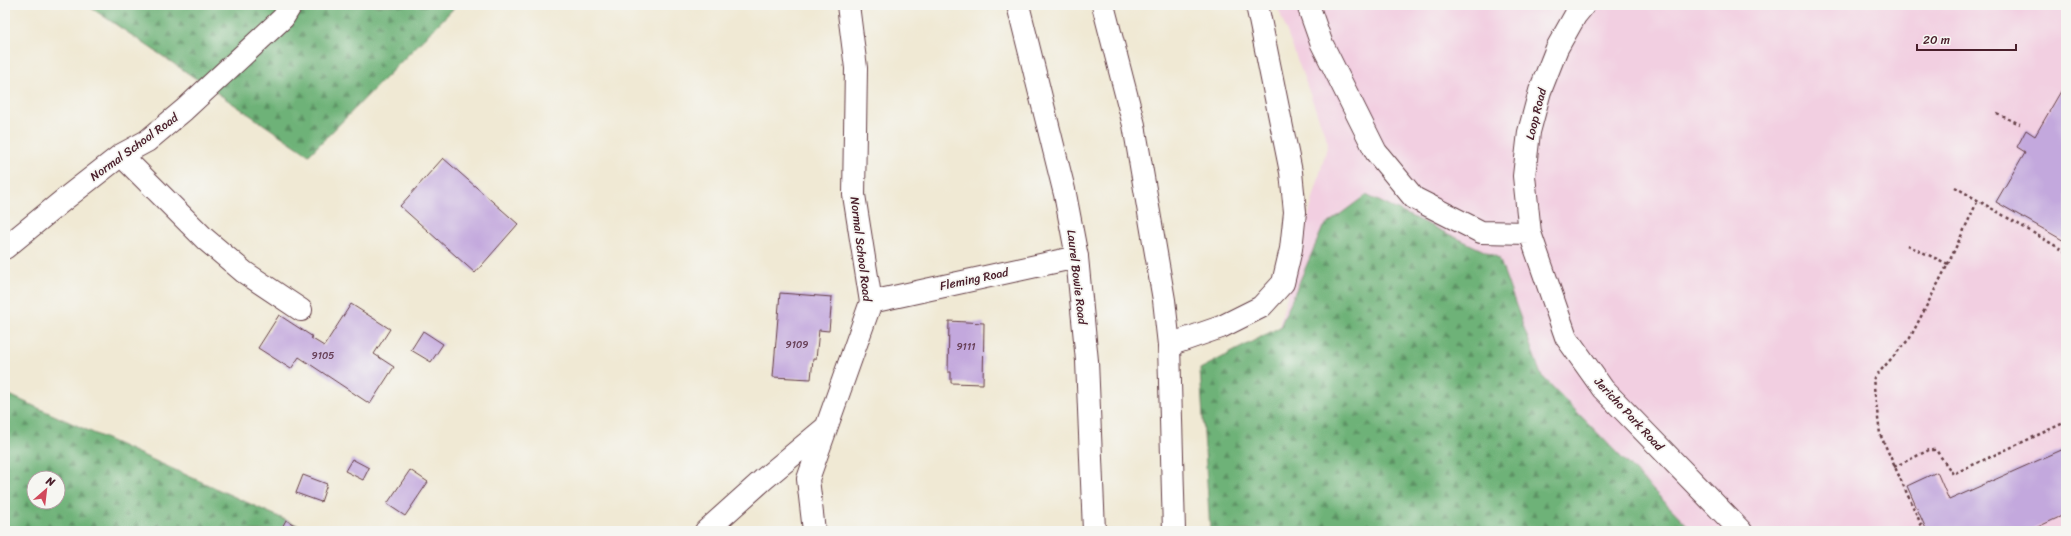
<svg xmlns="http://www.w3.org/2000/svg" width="2071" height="536" font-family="Sriracha,sans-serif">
<defs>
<pattern id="forest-firs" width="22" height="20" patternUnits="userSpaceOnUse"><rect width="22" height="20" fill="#6eb278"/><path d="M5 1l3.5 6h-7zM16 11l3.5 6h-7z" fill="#5c9063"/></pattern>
</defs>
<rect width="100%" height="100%" fill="#f6f6f2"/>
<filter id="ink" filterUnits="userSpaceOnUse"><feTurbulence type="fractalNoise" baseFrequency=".025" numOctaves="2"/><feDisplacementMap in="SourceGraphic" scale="8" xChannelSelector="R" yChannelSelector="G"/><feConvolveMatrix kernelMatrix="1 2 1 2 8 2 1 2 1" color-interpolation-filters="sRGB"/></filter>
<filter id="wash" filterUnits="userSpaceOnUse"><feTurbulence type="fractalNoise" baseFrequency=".012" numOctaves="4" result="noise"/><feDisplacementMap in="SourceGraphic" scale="16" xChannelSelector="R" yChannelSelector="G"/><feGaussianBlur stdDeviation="0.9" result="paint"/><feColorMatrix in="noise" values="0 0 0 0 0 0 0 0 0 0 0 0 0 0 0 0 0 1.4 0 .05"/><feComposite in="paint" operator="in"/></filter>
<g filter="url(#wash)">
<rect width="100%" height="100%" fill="#f0e9d4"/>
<path fill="#f2cfe1" d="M1277 5H2066V531H1224L1328 143Z"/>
<path fill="url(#forest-firs)" stroke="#5c6852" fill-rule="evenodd" d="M87 5H457L309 155Z
M1366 195 1499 258 1541 375 1693 531H1210L1200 369 1280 327 1323 227Z
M5 393 310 531H5ZM34 478H58V502H34Z"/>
<g id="blocks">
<path fill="#c3a8dd" d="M2064 86 2066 87V242L1996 202 2025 152 2017 147 2026 130 2035 136Z
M443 158 518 224 475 273 400 206Z
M780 293 832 297 829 331 819 330 816 359H813L811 379 773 377Z
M351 304 390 329 374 354 394 367 370 404 299 357 291 369 258 348 279 315 313 337 311 338 324 346Z
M949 321 984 323 983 384 951 383V372H948Z
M423 331 443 344 431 362 411 350Z
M2066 448V514L2029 531H1927L1907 486 1937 472 1949 500Z
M352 459 369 468 363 480 345 471Z
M410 470 428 482 405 516 387 504Z
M303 475 327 484 321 502 296 493Z
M286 520 305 531H280Z"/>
</g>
</g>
<g filter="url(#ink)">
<use href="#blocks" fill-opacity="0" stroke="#633d44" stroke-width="1"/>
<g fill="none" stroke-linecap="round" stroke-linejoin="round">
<g stroke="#633d44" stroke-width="24">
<path id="minor" d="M1308 5 1321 42 1376 152 1414 198 1481 232 1530 233
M1584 5 1575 16 1557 48 1540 91 1529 132 1524 176 1530 233 1566 337 1603 389 1741 531
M121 155 205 239 244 272 301 310
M5 248 66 198 121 155 147 141 184 110 283 18 291 5
M871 302 1077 257
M1169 345 1221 327 1261 307 1283 283 1291 249 1295 212 1291 172 1257 5
M706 531 764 479 824 429
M814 531 808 479 871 302 854 195 856 68 848 5"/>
</g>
<g stroke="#633d44" stroke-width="24">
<path id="major" d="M1018 5 1065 194 1077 257 1087 361 1094 531
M1103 5 1134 125 1164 300 1169 345 1174 531"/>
</g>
<path stroke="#633d44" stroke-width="2.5" stroke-dasharray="3 3" stroke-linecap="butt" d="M1997 114 2020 124
M1955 187 2066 252
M1907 245 1948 264
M1894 467 1929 450H1936L1953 474 2066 422
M1924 531 1880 434 1873 379 1910 338 1948 264 1978 200"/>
<use href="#minor" stroke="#fff" stroke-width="22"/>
<use href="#major" stroke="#fff" stroke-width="22"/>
</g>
</g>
<g text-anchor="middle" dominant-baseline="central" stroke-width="3.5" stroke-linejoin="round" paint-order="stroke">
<g font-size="10" fill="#684158">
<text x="797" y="345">9109</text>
<text x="966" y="347">9111</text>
<text x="323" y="356">9105</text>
</g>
<g font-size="12" fill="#4a1f2b" stroke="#f6f6f2">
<text transform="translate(1536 114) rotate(-76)">Loop Road</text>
<text transform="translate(134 147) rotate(-36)">Normal School Road</text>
<text transform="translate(861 249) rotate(83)">Normal School Road</text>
<text transform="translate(1077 277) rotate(83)">Laurel Bowie Road</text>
<text transform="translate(974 279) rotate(-12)">Fleming Road</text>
<text transform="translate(1629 414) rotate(47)">Jericho Park Road</text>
</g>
</g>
<rect width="2071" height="536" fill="none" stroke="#f6f6f2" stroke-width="20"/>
<g transform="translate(46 490) rotate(28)"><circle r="19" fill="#f6f6f2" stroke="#b1a0a2"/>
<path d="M0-3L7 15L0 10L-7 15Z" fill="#d1495b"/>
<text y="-6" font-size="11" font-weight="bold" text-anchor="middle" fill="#4a1f2b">N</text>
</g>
<path d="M1917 44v6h99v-6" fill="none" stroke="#4a1f2b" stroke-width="2"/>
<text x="1923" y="44" font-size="12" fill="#4a1f2b" stroke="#f6f6f2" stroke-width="3" paint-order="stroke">20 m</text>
</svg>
